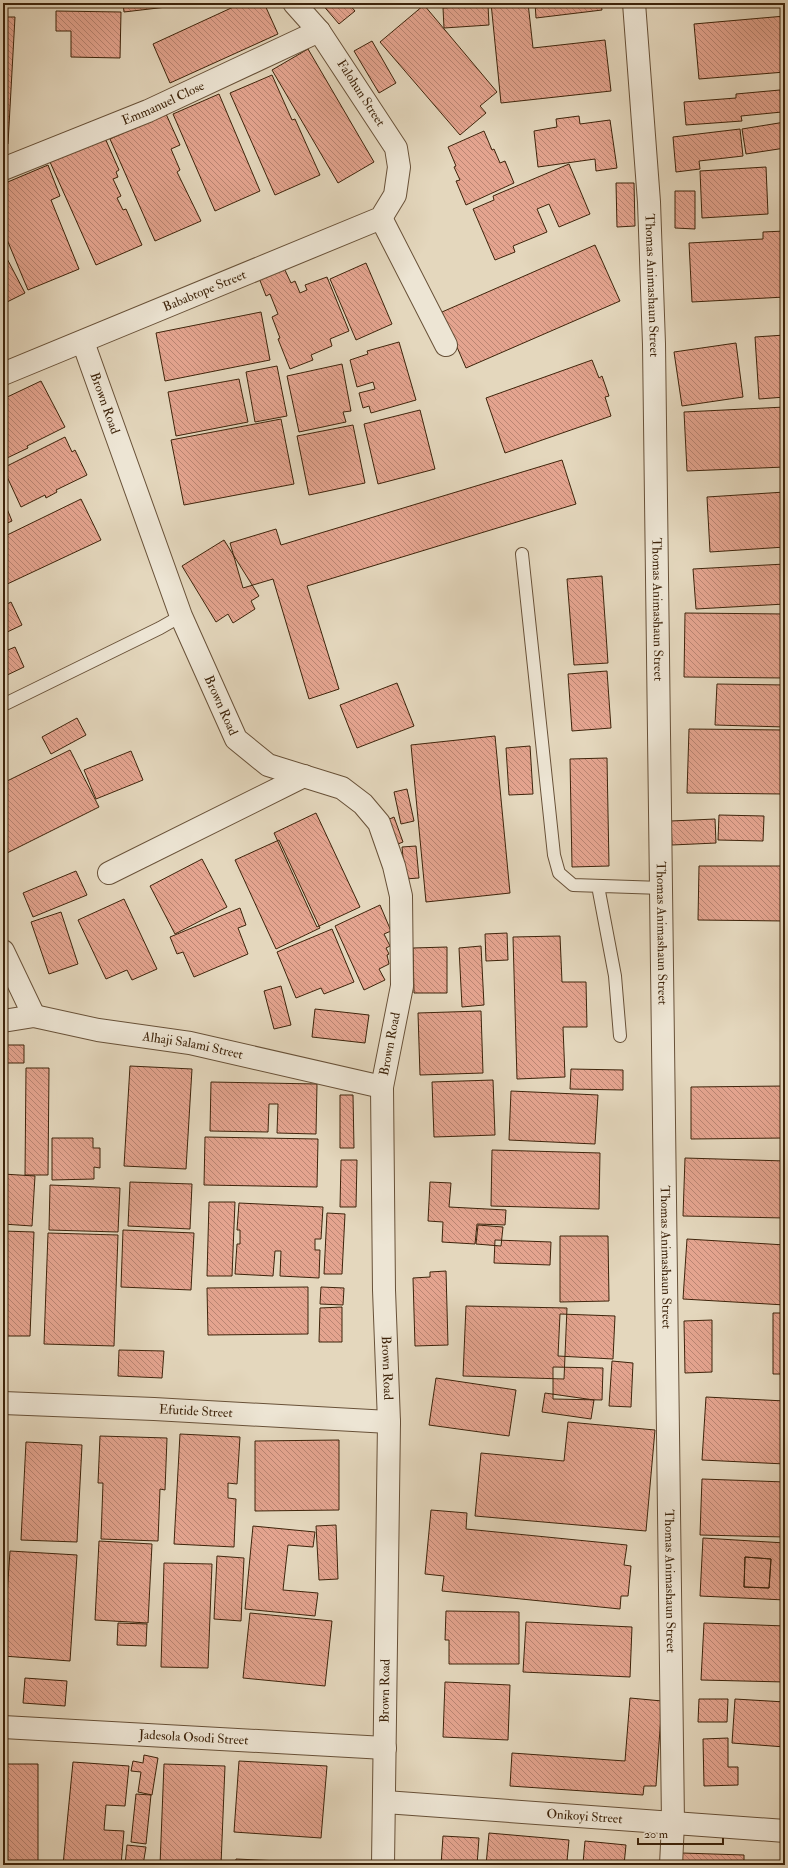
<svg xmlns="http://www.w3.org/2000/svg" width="788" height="1868" font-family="'IM FELL Double Pica',serif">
<defs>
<pattern id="building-back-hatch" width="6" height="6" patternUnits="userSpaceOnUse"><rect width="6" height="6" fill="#e4a48f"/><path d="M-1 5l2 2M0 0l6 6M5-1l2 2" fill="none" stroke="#ba8573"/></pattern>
</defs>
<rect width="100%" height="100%" fill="#e4d7bd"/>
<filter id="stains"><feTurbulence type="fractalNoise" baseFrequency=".005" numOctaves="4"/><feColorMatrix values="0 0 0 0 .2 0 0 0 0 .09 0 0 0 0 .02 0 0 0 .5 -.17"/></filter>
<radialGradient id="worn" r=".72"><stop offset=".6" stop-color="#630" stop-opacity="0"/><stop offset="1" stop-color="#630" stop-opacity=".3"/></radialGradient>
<path fill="url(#building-back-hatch)" stroke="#3e240b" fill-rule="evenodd" d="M22 3H110V5Z
M123 3H174L175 6 124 12Z
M242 3H264L278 34 170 83 153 44Z
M321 3H348L355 11 339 24Z
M491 3H528L533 48 605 40 611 91 501 103Z
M535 3H601L602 10 536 18Z
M761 3H785V5L761 6Z
M424 5 497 92 480 106 486 113 460 135 380 42Z
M488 5 489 25 444 28 443 8Z
M56 11 121 12 120 58 71 57V31H56Z
M785 16V72L699 79 694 24Z
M3 17H15L8 144 3 143Z
M372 41 396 83 379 93 354 51Z
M308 49 374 162 338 183 272 70Z
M272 75 292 120 295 119 320 175 275 195 230 93Z
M780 90 782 112 741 116 742 121 686 125 684 102 736 98V94Z
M219 94 260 191 215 211 173 114Z
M166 114 180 145 171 149 180 170 177 172 201 221 155 241 110 139Z
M579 116 580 124 610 120 617 168 596 171 595 159 538 167 534 131 557 127 556 119Z
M785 122V148L746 154 742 129Z
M740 129 743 156 699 161 700 169 676 172 673 137Z
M484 131 492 150 494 149 500 163 505 161 514 183 466 205 456 181 460 180 454 167 456 166 448 147Z
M105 138 119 170 116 172 118 177 113 179 121 196 117 198 123 210 126 209 142 245 96 265 50 162Z
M569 164 590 214 559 227 549 204 537 209 547 232 513 246 515 252 495 260 473 209 494 200 493 196Z
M48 165 60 196 51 200 79 269 28 290 3 230V184Z
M766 167 768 214 702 218 700 171Z
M616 183H634L635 226 617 227Z
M675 191H695V229L675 228Z
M785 231V297L692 302 689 243 763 239V232Z
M595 245 620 301 466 368 442 312Z
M3 251 25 293 3 304Z
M366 263 392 324 356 340 330 279Z
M284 268 291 283 295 281 300 293 307 290 305 285 327 277 349 331 330 339 332 346 311 355 313 360 290 369 278 339 280 338 272 317 278 314 270 294 266 296 259 278Z
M261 312 270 360 165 381 156 333Z
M785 335V397L759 399 755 337Z
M399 342 416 400 371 413 369 406 363 408 359 393 375 389 373 382 357 387 350 360 368 354 367 351Z
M736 343 743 397 682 406 674 352Z
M592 360 599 378 602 376 609 396 605 397 611 416 505 453 486 398Z
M342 364 351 411 343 412 346 422 299 432 287 376Z
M277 366 287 416 255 422 246 372Z
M239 379 248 422 176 436 168 392Z
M41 381 65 427 27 446 28 448 7 458 6 456 3 458V399Z
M785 407V467L687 471 684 412Z
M420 410 435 469 378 484 364 424Z
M281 419 294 484 184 505 171 440Z
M353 425 365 483 309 495 297 436Z
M65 437 72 452 75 450 87 475 56 490 57 492 46 498 45 495 21 507 3 468Z
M562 460 576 504 307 586 339 689 309 699 273 579 243 588 230 543 276 529 281 545Z
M785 492V547L710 552 707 497Z
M3 499 12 521 3 525Z
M81 499 101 540 3 586V537Z
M224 540 259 596 251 601 255 609 233 623 228 614 216 622 182 566Z
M785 564V604L696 609 693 569Z
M602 576 608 663 574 665 567 579Z
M11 602 22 625 3 634V606Z
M685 613 785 614V678L684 677Z
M15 647 24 667 3 677V652Z
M607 671 611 728 572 731 568 674Z
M397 683 414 726 357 748 340 705Z
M717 684 785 685V727L715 725Z
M77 718 86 735 51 754 42 737Z
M689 729 785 730V794L687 793Z
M495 736 510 893 426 902 411 745Z
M530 746 533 794 509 795 506 748Z
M70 750 99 807 3 855V783Z
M131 751 143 780 96 799 84 770Z
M607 758 609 866 572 867 570 759Z
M407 789 414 821 401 824 394 792Z
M316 813 360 907 317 927 274 833Z
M719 815 764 816 763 841 718 840Z
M394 817 403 842 393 846 383 822Z
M715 819 716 843 672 845 671 821Z
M279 840 320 928 276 949 235 860Z
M416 846 419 878 405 879 402 847Z
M202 859 227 907 175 934 150 886Z
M699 866H785V921L698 920Z
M76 871 87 895 33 917 23 893Z
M124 899 157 969 132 980 127 970 106 979 78 920Z
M380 905 391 931 384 934 390 946 386 948 389 954 387 955 389 964 379 969 385 980 364 990 335 926Z
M240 908 246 925 238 928 248 954 194 977 183 952 177 954 170 937Z
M61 912 78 964 49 974 31 922Z
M332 929 354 982 324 994 321 988 296 998 277 952Z
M507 933 508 960 486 961 485 934Z
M560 936 562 982H586L587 1027H563L565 1077 517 1079 513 937Z
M481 946 484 1005 462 1007 459 948Z
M447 947V993H414L413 948Z
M281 986 291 1025 274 1029 264 991Z
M315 1009 369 1015 365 1043 312 1037Z
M481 1011 483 1073 420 1075 418 1013Z
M3 1045H24V1063H3Z
M130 1066 192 1069 186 1169 124 1166Z
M26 1068H49L48 1175H25Z
M571 1069 623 1070V1090L570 1089Z
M493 1080 495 1135 434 1137 432 1082Z
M211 1082 317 1084 316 1134 277 1133 278 1104H269L268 1132 210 1131Z
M785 1086V1138L691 1139V1087Z
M511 1091 598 1095 595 1144 509 1140Z
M340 1095H353L354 1148H340Z
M205 1137 318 1139 317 1187 204 1185Z
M52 1138H93V1148H100V1168L94 1167V1179L52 1180Z
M492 1150 600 1153 599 1209 491 1206Z
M685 1158 785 1161V1218L683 1216Z
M341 1160H357L356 1207H340Z
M3 1174 35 1176 32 1226 3 1224Z
M130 1182 192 1184 190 1229 128 1226Z
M430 1182 451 1183 449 1207 506 1210 505 1225 477 1224 475 1244 442 1242 443 1222 428 1221Z
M50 1185 120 1188 118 1232 49 1230Z
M209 1202H235L232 1276H207Z
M239 1203 323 1207 321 1239H315V1250H320L319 1278 280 1276 281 1251H275L273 1276 235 1274 237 1244H240V1230H237Z
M327 1213 345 1214 342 1274H324Z
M478 1225 503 1227 501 1246 476 1244Z
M123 1230 194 1233 191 1290 121 1287Z
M3 1231 34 1232 30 1336H3Z
M48 1233 118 1235 114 1346 44 1344Z
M560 1236H608L609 1301 560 1302Z
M687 1239 785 1245V1305L683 1299Z
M495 1240 551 1242 550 1265 494 1263Z
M446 1271 448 1345 415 1346 413 1278 430 1277V1272Z
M308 1287V1334L208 1335 207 1288Z
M321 1287 344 1288 343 1305 320 1304Z
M466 1306 567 1308 564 1379 463 1376Z
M342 1307V1342H319L320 1308Z
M773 1313H785V1374H773Z
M560 1314 615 1316 613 1359 558 1356Z
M712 1320V1372L685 1373 684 1321Z
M119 1350 164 1351 162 1378 118 1376Z
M612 1361 633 1363 631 1407 609 1406Z
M553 1367 603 1368 602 1400 553 1399Z
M436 1378 516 1390 509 1436 429 1425Z
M545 1393 594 1400 591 1419 542 1412Z
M706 1397 785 1401V1464L702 1460Z
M568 1422 655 1430 646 1531 475 1516 481 1453 564 1461Z
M180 1434 240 1437 237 1484 228 1483V1498L236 1499 234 1547 174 1544Z
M100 1436 167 1438 165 1490 160 1489 158 1541 101 1539 103 1483H98Z
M339 1440V1510L255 1511V1441Z
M3 1441H6L5 1463H3Z
M26 1442 82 1445 77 1542 21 1540Z
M3 1474H4L3 1505Z
M702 1479 785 1482V1537L700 1535Z
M431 1510 467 1513 466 1529 627 1545 624 1565 631 1566 628 1596H621L620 1609 442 1591 444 1576 425 1574Z
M336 1525 338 1579 319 1580 316 1526Z
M253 1526 315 1532 313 1547 288 1545 283 1590 318 1593 315 1616 245 1609Z
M703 1538 785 1543V1600L700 1596ZM745 1557 771 1559 769 1588 744 1587Z
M99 1541 152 1544 148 1623 95 1620Z
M10 1551 77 1555 70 1661 3 1656Z
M217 1556 244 1558 241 1621 214 1619Z
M745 1557 771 1559 769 1588 744 1587Z
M164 1563 212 1564 208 1668 161 1667Z
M446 1611 519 1612V1664H449V1640H445Z
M250 1613 332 1621 325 1686 243 1678Z
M526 1622 632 1627 630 1677 523 1672Z
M118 1623 147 1624 146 1646 117 1645Z
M704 1623 785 1626V1682L701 1680Z
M25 1678 67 1681 65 1706 23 1703Z
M445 1682 510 1685 508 1740 443 1737Z
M630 1698 662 1701 656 1786H644L643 1795 510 1786 512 1753 625 1761Z
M699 1699H728L727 1722H698Z
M735 1699 785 1702V1747L732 1743Z
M728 1738V1767H738V1785L704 1786 703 1739Z
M144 1755 158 1758 152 1795 138 1792 141 1772 131 1771 133 1761 143 1763Z
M239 1761 327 1766 321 1838 234 1832Z
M73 1762 129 1766 125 1806 106 1805 104 1830 124 1831 121 1865H63Z
M3 1764H38V1865H3Z
M164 1764 225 1766 221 1865H160Z
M136 1794 151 1795 146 1844 131 1842Z
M489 1833 569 1840 567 1861 583 1863 585 1841 626 1845 624 1865H486Z
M443 1836 479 1838 477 1865H441Z
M127 1845 146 1847 143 1865H125Z
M682 1853 744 1855V1865H681Z
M236 1859 324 1863 323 1865H235Z"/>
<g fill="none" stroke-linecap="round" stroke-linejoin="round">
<g stroke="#685138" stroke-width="14">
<path id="service" d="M522 554 554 855 559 873 573 885 662 888
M3 705 160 628 181 616
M598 886 615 976 620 1036"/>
</g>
<g stroke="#685138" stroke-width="24">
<g id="minor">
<path id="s1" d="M634 3 649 202 654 344 673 1823 671 1865"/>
<path id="s2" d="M3 169 148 111 319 31"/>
<path d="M381 218 446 345"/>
<path id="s3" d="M83 342 181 616 236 739 268 765 342 788 363 804 379 823 394 866 401 896 402 986 382 1087 384 1290 389 1422 383 1865"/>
<path id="s4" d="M3 374 381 218 395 195 399 167 396 148 319 31 294 3"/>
<path d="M109 873 304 776"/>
<path d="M3 951 34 1016"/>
<path id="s5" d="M3 1021 34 1016 98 1030 190 1043 382 1087"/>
<path id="s6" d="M3 1403 154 1409 389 1422"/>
<path id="s7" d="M3 1727 385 1748"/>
<path id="s8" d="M385 1802 785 1831"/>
</g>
</g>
<use href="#service" stroke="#ede5d4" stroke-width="12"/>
<use href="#minor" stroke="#ede5d4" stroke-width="22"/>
</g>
<g text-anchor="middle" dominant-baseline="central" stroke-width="3" stroke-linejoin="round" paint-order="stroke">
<g font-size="13" fill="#3e240b" stroke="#ede5d4">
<text transform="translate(361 93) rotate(57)">Falohun Street</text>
<text stroke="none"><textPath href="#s2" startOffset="173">Emmanuel Close</textPath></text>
<text stroke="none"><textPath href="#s1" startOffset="283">Thomas Animashaun Street</textPath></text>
<text stroke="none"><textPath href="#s4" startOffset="218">Bababtope Street</textPath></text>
<text stroke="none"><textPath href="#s3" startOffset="65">Brown Road</textPath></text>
<text stroke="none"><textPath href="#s1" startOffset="607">Thomas Animashaun Street</textPath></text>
<text stroke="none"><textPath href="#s3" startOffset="389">Brown Road</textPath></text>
<text stroke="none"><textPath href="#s1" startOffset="931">Thomas Animashaun Street</textPath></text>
<text transform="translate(390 1044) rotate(-79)">Brown Road</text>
<text stroke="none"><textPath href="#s5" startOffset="193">Alhaji Salami Street</textPath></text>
<text stroke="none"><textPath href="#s1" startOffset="1255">Thomas Animashaun Street</textPath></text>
<text stroke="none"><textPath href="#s3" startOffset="1146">Brown Road</textPath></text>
<text stroke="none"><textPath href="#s6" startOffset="193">Efutide Street</textPath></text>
<text stroke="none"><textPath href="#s1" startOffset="1579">Thomas Animashaun Street</textPath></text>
<text transform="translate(385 1691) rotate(-89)">Brown Road</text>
<text stroke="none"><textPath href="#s7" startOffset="191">Jadesola Osodi Street</textPath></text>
<text stroke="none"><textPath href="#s8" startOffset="200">Onikoyi Street</textPath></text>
</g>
</g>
<rect width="788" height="1868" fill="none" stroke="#e4d7bd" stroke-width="16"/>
<rect x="4" y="4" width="780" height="1860" fill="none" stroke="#3e240b" stroke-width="2"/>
<rect x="8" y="8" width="772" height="1852" fill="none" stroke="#3e240b"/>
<path d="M638 1838v6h85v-6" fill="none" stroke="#3e240b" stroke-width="2"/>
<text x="644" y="1838" font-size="12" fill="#3e240b" stroke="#ede5d4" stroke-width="3" paint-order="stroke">20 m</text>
<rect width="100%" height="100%" filter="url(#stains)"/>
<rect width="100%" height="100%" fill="url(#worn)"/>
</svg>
